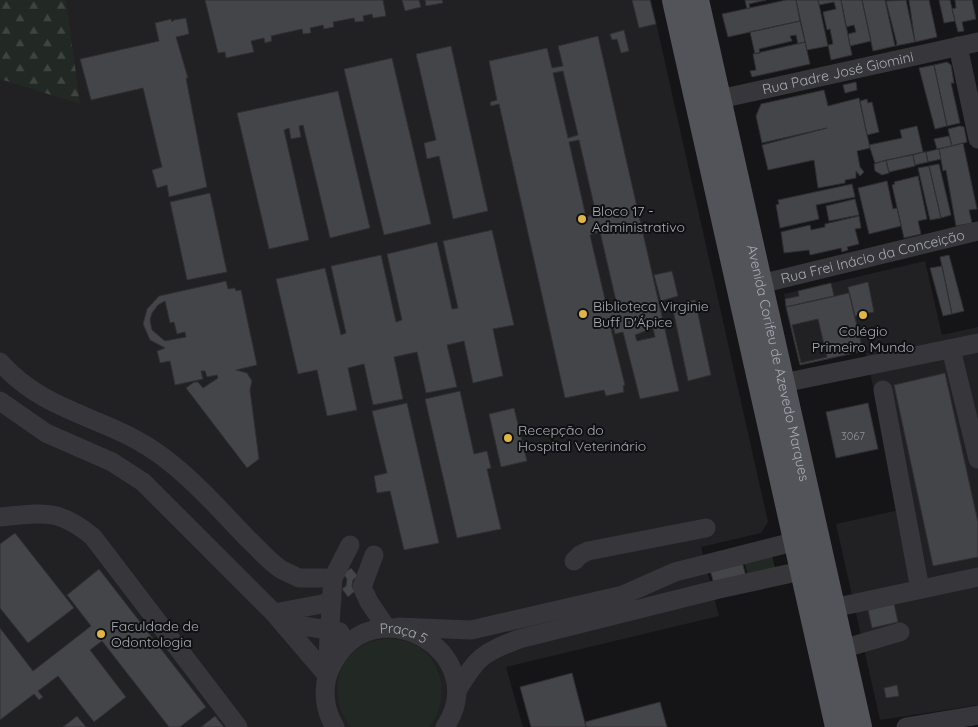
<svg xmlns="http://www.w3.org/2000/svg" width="978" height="727" font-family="Quicksand,sans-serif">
<defs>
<pattern id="forest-firs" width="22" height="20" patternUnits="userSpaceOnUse" patternTransform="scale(1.25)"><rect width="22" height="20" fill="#222823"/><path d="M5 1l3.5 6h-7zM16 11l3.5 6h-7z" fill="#3f4441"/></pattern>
</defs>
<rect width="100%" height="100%" fill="#151517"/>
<path fill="#212124" d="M0 0H651L768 522 761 533 701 547 719 616 506 667 523 727H0Z
M925 261 942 335 978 327V705L880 720 836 524 899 510 866 353 897 345 800 365 784 294Z"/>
<path fill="#222823" d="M772 555 775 568 748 575 744 562Z
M384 639C391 639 398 639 404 641 442 650 453 699 429 727H351C330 702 332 660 366 644 371 642 378 640 384 639Z"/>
<path fill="url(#forest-firs)" d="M0 0H66L80 104 0 79Z"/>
<path fill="#444549" stroke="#302f32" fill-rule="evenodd" d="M205 0H383L386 16 373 18 372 14 363 16 364 21 355 22 354 18 333 22 334 27 324 29 323 25 310 28 311 33 303 34 302 29 271 36 272 41 265 43 264 38 251 41 254 52 226 58 225 52 218 53Z
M402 0H419L421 7 405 11Z
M425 0H442L443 3 426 6Z
M632 0H650L656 24 639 28Z
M745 0H766L749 4 750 8 747 9Z
M786 0H796L800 21 728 37 722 14Z
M796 0H818L828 46 807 50Z
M818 0H841L852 55 831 60 828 45 833 44 830 29 827 30 823 12 836 9 834 2 819 5Z
M841 0H862L871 41 850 46 848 34 856 32 854 25 846 27Z
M862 0H885L895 46 873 51Z
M906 0 915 42 895 46 897 44 886 1Z
M909 0H929L937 37 915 42Z
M939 0H950L955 21 944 23Z
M955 0H972L976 19 962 22 964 31 958 32 952 9 956 8Z
M186 18 189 34 176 37 188 78H186L207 187 169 197 167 185 157 188 152 170 162 167 143 88 91 100 80 59 159 41 155 23 171 19 172 22 174 20Z
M800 21 805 42 798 44 796 35 790 36 792 41 759 49 760 53 755 54 750 32Z
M624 30 629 51 621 53 617 39 612 40 610 34Z
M598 36 679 391 640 399 623 332 615 334 614 329H611L625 385 623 386 624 392 606 396 604 390 565 398 499 104 491 106 490 102 497 100 489 61 547 48 552 68 563 66 558 46ZM563 71 578 135 568 138 553 73ZM579 140 596 214 586 217 569 142ZM600 232 617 305 607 308 590 235ZM653 328 655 337 637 341 635 335Z
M805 42 810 64 752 77 750 71 756 70 753 54Z
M451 46 488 211 453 219 439 156 427 159 424 143 436 140 416 54Z
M392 58 431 224 384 235 344 69Z
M947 62 951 65 954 83H951L960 123 947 126 934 65Z
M934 65 947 126 935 129 919 68Z
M856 82 857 90 845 93 843 85Z
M824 90 828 106 859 98 870 148 857 151 860 167 864 172 860 176 856 171V178L845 180V183L818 188 814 160 768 170 762 145 827 128 762 143 756 116 761 104Z
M338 91 370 228 330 238 303 125 299 126 301 137 291 139 289 128 284 130 309 240 269 249 237 113Z
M867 99 868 103 872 102 879 132 867 135 860 101Z
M917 126 923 152 875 163 869 145 902 138 900 130Z
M960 126 964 127 967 142 952 146 948 129Z
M949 136 952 146 937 149 934 139Z
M963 143 977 209 969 210 972 223 956 226 946 170 943 171 939 149Z
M939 149 941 159 928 162 926 152Z
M923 152H926L928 162 915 165 913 155Z
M913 155 915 166 889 172 886 160Z
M886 160 889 173 882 175 875 171 874 164Z
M939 164 951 215 941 218 929 166Z
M929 166 941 218 930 220 918 168Z
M918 176 927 219 918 221 921 234 904 238 892 185 895 184 894 182Z
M887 181 893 209 897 208 901 226 869 234 858 188Z
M852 184 855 197 816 205 819 219 780 228 776 205 779 204 778 200Z
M210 193 227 272 187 280 170 202Z
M855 199 859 215 829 221 826 206Z
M859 216 861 228 855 229 859 244 847 247 848 250 842 252 841 248 810 255 809 250 784 253 781 232 810 225 811 230 825 227V224Z
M492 230 514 325 493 329 503 376 473 383 464 341 447 345 457 387 426 393 417 352 394 357 403 399 373 405 364 364 348 368 357 410 327 416 317 370 298 374 276 279 325 268 341 335 346 333 331 266 381 255 396 322 402 320 387 254 437 242 452 309 458 308 443 241Z
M949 255 964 311 952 314 940 257Z
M942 266 952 314 943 316 930 268Z
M672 271 678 296 661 301 654 275Z
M226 281 228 289 235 288 236 291 241 290 257 365 236 370 247 373 252 381 250 390 259 459 247 468 186 388 194 382H198L203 388 218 378 217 375 207 377 205 371H201L203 379 175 385 170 361 160 363 157 351 165 348 150 340 143 324 147 309 159 296ZM165 301 170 323 174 322 177 334 185 332 186 337 165 341 152 330 150 320 152 313 158 305Z
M868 282 874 312 855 316 848 287Z
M831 283 834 296 786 307 785 299 799 296 798 291Z
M849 293 863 351 800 365 786 307ZM818 319 827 357 801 363 792 325Z
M695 300 711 375 688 381 672 305Z
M945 373 978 522V557L933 566 894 385Z
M460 391 474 454 487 451 491 468 487 469 501 529 457 538 425 399Z
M407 403 439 543 404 550 390 491 377 493 374 476 387 473 372 411Z
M868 403 878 449 836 458 826 412Z
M514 408 527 461 501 467 489 414Z
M15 533 74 608 28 643 0 608V544Z
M742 562 746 576 714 584 710 570Z
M351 568 358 576 353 580 352 587 355 591 348 597 342 589 346 586 347 579 343 574Z
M99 569 206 707 180 727H169L102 641 90 650 126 697 94 722 58 676 38 691 43 697 39 700 34 694 0 720V628L33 671 91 626 67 595Z
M894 604 898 622 872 628 868 610Z
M572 673 586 727H531L520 687Z
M897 685 899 696 886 698 884 688Z
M660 702 667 727H586L585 722Z
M77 716 86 727H63Z
M215 716 224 727H201Z"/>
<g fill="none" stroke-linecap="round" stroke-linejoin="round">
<g stroke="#37373b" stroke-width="19">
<path d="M958 46 978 139"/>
<path id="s1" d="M706 102 978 42"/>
<path id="s2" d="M748 289 760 284 978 231"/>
<path d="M951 349 978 459"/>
<path d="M0 362C48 416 110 416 163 457 194 480 221 511 248 539 259 549 269 562 282 570L299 578H333"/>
<path d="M783 383 978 343"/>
<path d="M883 390 920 589"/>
<path d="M0 401 46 433 112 462 143 482 274 613 327 675"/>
<path d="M0 517C44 513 58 508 93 537L238 727"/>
<path d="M374 555 362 587 369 602 386 627"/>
<path d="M574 561 580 555 588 551 706 528"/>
<path d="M833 608 978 577"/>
<path d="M274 613 322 604 332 600"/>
<path d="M278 614 303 626 340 632"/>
<path d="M398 627 471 630 623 595 675 572 809 538"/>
<path d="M842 649 900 632"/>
<path d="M327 671 333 578 350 545"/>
<path d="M457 691C477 657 482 653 519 639L719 589 815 568"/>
<path id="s3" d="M335 727C324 710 322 687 330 669 371 580 495 653 445 727"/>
<path d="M906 727 978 715"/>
</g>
<g stroke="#53545a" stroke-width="24">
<path d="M674 0 837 727"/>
<path id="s4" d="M697 0 860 727"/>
</g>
</g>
<g fill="#dfb645" stroke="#101012" stroke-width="2">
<circle cx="582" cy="219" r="5"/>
<circle cx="583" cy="314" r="5"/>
<circle cx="863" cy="315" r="5"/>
<circle cx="508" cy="438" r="5"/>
<circle cx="101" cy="634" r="5"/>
</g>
<g text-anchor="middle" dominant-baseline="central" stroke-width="4" stroke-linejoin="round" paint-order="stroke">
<g font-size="11" fill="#8f929a">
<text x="853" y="436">3067</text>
</g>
<g font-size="14" fill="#a8acb5" stroke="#101012">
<text stroke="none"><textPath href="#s1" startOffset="135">Rua Padre José Giomini</textPath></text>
<text stroke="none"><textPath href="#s2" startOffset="129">Rua Frei Inácio da Conceição</textPath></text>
<text stroke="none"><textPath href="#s4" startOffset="372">Avenida Corifeu de Azevedo Marques</textPath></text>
<text stroke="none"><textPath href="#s3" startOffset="152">Praça 5</textPath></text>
</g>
<g font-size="14" fill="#a8acb5" stroke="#101012" text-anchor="start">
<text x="592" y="211">Bloco 17 -<tspan x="592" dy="16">Administrativo</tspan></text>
<text x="593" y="306">Biblioteca Virginie<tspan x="593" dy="16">Buff D'Ápice</tspan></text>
<text x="863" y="331" text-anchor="middle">Colégio<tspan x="863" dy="16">Primeiro Mundo</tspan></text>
<text x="518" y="430">Recepção do<tspan x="518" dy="16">Hospital Veterinário</tspan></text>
<text x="111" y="626">Faculdade de<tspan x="111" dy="16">Odontologia</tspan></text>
</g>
</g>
</svg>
